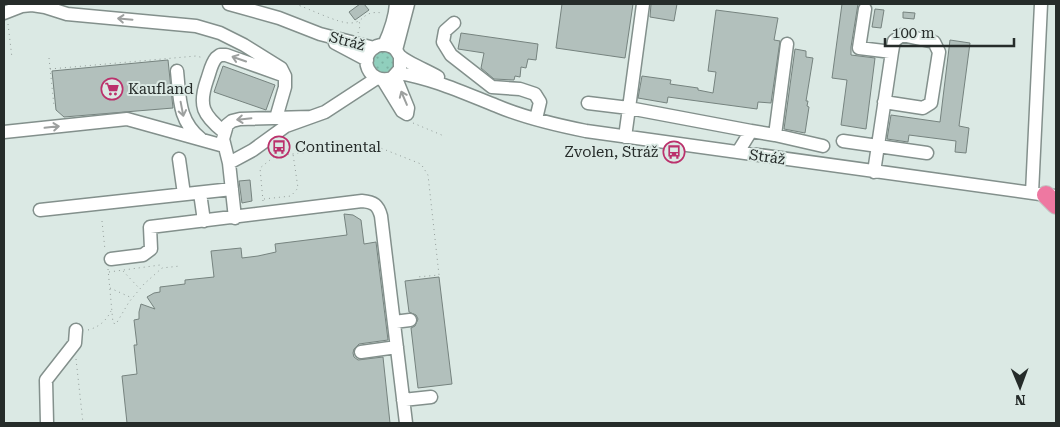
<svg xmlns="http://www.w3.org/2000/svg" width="1060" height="427" font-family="'Roboto Serif',serif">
<defs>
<pattern id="green-dots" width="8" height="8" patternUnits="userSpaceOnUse" patternTransform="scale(1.25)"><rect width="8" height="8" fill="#90cfbd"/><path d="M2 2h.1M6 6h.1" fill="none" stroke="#7cb2a3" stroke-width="1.8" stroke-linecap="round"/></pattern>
</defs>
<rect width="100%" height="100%" fill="#dbe9e4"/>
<path fill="url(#green-dots)" d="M379 50H389L396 57 393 71 384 75 372 67V57Z"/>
<path fill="#b2c0bc" stroke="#76837f" d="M360 4H364L369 10 355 20 349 12Z
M562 4H633L625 58 556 48Z
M651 4H677L674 21 650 17Z
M842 4H858L851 47V55L875 58 866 129 841 125 847 80 832 78Z
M875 9 884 10 881 28 872 27Z
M716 10 778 18 774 40 780 41 771 103 758 102 757 109 668 97 667 103 638 98 642 76 671 80 670 84 698 88V90L713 93 716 72 708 71Z
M903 12 915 13 914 19 903 18Z
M461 33 538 44 536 60 528 59 526 68 521 67 520 77 515 76 514 80 494 79 481 68 484 53 458 49Z
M950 40 970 43 959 126 969 128 966 153 955 152 956 141 909 135 908 142 887 139 891 115 940 122Z
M795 49 806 51V57L813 58 806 101H808L807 106 809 107 805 133 784 129Z
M168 60 173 108 64 117 56 110 52 71Z
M223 66 275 85 266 110 214 92Z
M250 180 252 201 242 203 239 181Z
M344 214 353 215 361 220 364 244 376 242 388 340 359 344 354 349 353 353 354 357 358 360 383 357 390 423H127L122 376 137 374 134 345H137L134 320 139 319V312L141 304 155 309 147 297 154 293 160 292V287L185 284V280L214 277 211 251 241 248 242 258 258 256 276 252 275 244 347 235Z
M439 277 452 384 418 388 411 328 415 326 418 319 416 315 409 312 405 281Z"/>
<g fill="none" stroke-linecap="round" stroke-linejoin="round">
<g stroke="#83908c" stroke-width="15">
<path id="minor" d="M229 4 279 18 320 34 374 48
M865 9 859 48 892 52
M4 13 22 6 32 5 45 7 67 14 196 26 220 33 244 45 281 68 285 76V87L276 118
M454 23 445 31 443 42 451 55 492 87 520 89 535 94 540 102 536 119
M335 43 367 60
M384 45C390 32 395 19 396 4
M396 50 408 4
M400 56V69L392 78C369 86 356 56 377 46 382 44 388 45 392 47 397 49 397 53 400 56 406 62 430 72 438 77
M177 71C180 99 178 120 201 139
M398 73C432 78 464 93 497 106 525 118 556 125 586 131L1054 196
M383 80 402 111 407 114 408 108 395 76
M588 103 629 108 643 4
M751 131 775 135 823 146
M4 132 127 119 224 146
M224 132C203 115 198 106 207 80 210 72 211 64 216 58L220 55H226L285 76
M775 135 787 44
M625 137 629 108 751 131 738 152
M843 141 927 153
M179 159 184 194
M229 163 253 150 286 126 325 112 377 78
M874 172 892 52 894 41 902 35 934 42 939 52 931 103 923 108 884 102
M200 193 204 221
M1032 193 1041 4
M40 210 232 189
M235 218 229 163 223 139 227 125 232 121 240 119 310 117
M111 259 143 255 151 249 150 227 362 201C374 202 378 205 381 216L406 423
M394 322 410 320
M361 352 397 347
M403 400 431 397
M47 423 46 380 75 343 76 330"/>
</g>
<g stroke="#c2c4c3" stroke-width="20">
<path id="highway" d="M1046 195 1056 205"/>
</g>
<path stroke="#939d9a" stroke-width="1" stroke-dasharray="1 4" stroke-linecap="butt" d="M295 4C308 8 339 24 351 23 366 22 361 10 383 13
M8 24 12 58
M358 33 360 26 359 20
M49 58 54 106
M50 69 196 56 204 58
M413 123 444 136
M264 199 291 196 298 188 293 154
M263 201 260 168 275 156 373 145 421 164 428 175 439 275 417 277
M102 221 105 250
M108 269 113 323 116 324 129 302 144 284 162 268 180 266
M123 271 139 288
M109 272 160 265 161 267
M110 288 132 298
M88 330C99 327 106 321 111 311
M76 359 83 423"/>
<use href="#minor" stroke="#fff" stroke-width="12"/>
<use href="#highway" stroke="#ee78a1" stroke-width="18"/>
</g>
<defs><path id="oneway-shaft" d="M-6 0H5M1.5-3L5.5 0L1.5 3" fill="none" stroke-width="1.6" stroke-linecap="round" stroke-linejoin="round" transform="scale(1.25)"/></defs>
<g stroke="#9da09f">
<use href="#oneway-shaft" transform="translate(125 19) rotate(-175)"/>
<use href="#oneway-shaft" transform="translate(239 59) rotate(-161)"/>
<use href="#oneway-shaft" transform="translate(404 98) rotate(-113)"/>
<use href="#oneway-shaft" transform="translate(182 109) rotate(79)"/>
<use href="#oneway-shaft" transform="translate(244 119) rotate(174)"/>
<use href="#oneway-shaft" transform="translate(52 127) rotate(-6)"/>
</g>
<defs>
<g id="supermarket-ring" transform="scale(1.125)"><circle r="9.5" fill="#dbe9e4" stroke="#bb316c" stroke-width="1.5"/><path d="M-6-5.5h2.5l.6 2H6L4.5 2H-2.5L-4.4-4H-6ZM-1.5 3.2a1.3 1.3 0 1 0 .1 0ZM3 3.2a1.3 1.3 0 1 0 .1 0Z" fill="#bb316c"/></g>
<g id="bus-ring" transform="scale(1.125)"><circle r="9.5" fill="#dbe9e4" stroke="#bb316c" stroke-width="1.5"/><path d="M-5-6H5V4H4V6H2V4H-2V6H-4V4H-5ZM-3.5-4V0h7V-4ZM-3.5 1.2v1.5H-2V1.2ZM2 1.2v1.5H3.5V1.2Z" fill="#bb316c"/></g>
</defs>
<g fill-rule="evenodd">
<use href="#supermarket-ring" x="112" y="89"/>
<use href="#bus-ring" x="279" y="147"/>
<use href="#bus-ring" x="674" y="152"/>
</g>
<g text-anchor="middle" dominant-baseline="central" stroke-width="4" stroke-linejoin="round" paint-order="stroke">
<g font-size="15" fill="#262c2a" stroke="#dbe9e4">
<text transform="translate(347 41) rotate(15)">Stráž</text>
<text transform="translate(767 157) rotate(8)">Stráž</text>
</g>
<g font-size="15" fill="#262c2a" stroke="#dbe9e4" text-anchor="start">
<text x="128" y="89">Kaufland</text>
<text x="295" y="147">Continental</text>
<text x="658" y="152" text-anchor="end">Zvolen, Stráž</text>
</g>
</g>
<rect width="1060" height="427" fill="none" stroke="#262c2a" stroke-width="10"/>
<g transform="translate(1020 387) rotate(179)" stroke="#dbe9e4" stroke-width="4" paint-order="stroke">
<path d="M0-4L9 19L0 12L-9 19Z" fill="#262c2a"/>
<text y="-8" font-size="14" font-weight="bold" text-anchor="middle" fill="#262c2a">N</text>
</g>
<path d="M885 38v8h129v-8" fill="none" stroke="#262c2a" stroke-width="2.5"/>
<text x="892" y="38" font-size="15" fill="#262c2a" stroke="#dbe9e4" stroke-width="4" paint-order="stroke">100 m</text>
</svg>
